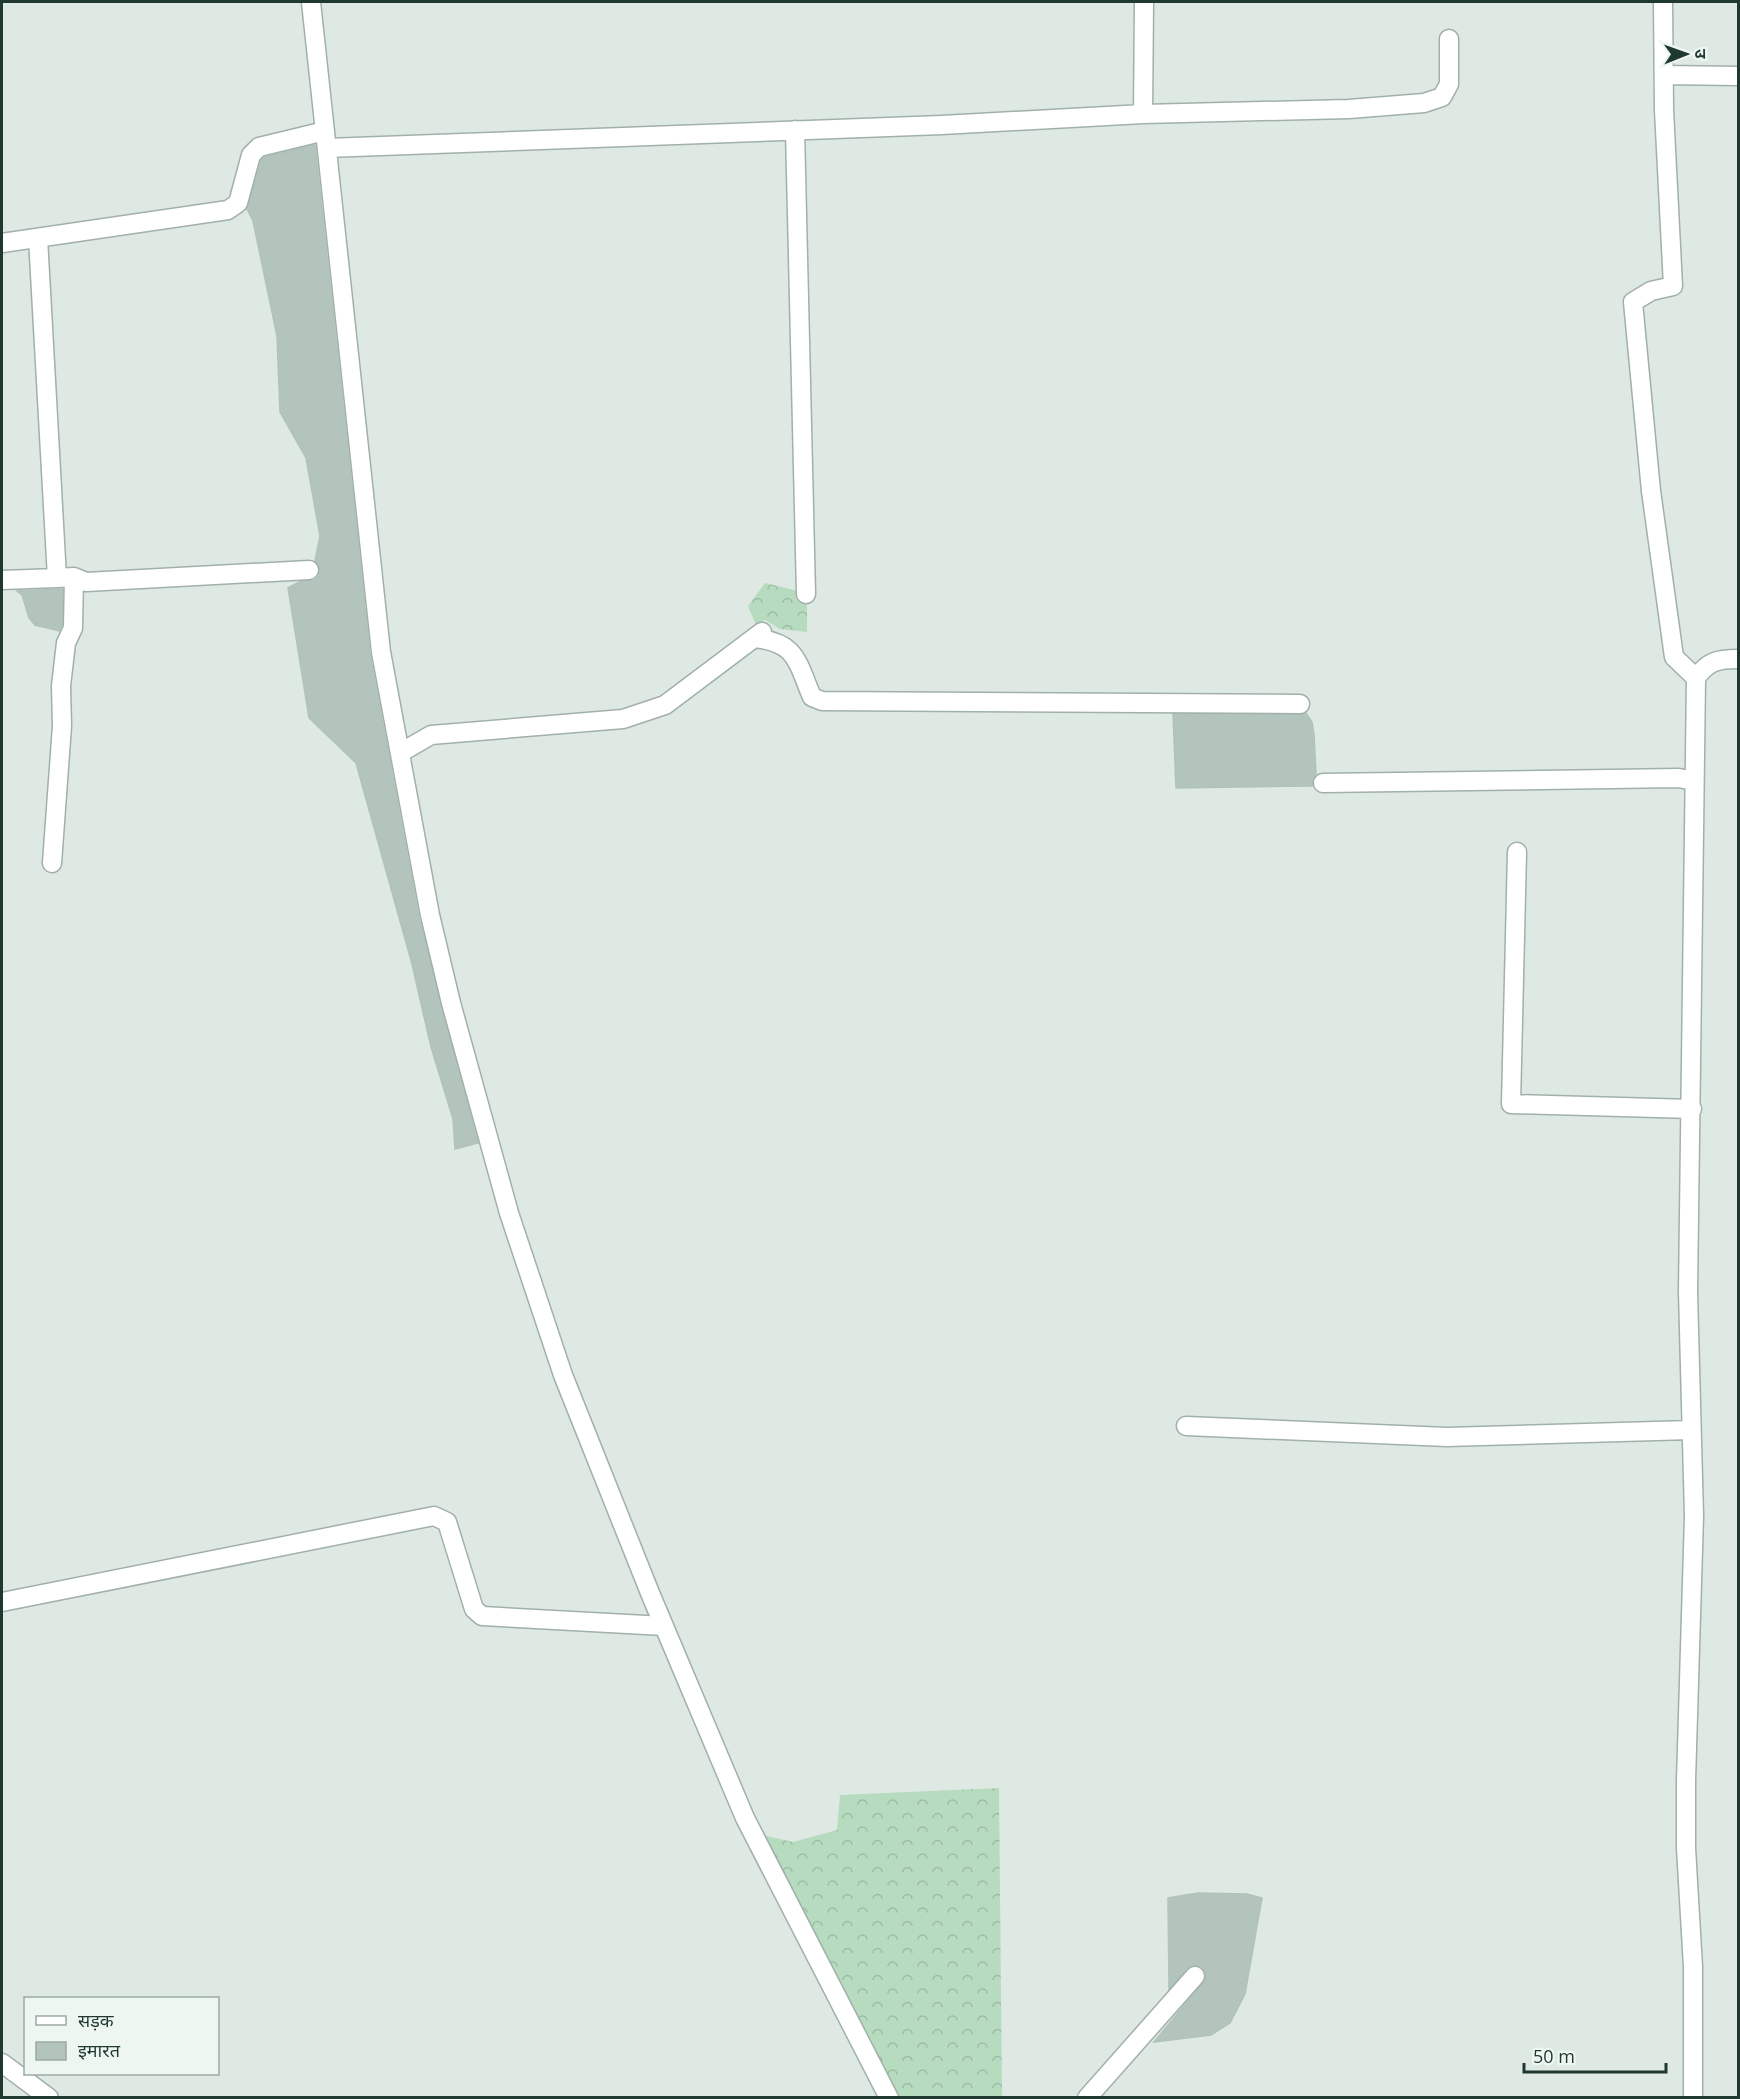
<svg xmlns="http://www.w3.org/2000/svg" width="1740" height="2099" font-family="'Open Sans','Noto Sans Devanagari',sans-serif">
<defs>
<pattern id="forest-crowns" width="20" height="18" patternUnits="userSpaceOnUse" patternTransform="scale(1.5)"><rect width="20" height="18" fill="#b6dbbe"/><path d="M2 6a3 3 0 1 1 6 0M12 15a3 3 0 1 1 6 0" fill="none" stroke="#9cbda4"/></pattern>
</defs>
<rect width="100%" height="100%" fill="#dee9e3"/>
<path fill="url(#forest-crowns)" d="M765 583 794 590 807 601V632L780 629 765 620 756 625 748 606Z
M999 1788 1002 2097H895L758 1834 793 1842 837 1830 840 1795Z"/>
<path fill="#b3c4bc" stroke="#b0c3ba" stroke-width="1.5" d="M315 145 370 654 419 918 478 1143 455 1149 453 1119 431 1047 412 964 356 763 309 718 288 588 299 582 315 580 319 576 320 569 315 561 320 536 306 458 280 412 277 336 253 221 247 209 261 161 265 157Z
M63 589 62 625 59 631 35 625 29 618 22 595 17 591Z
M1306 713 1312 722 1314 735 1316 774 1312 786 1176 788 1173 714Z
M1198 1893 1247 1894 1262 1898 1245 1994 1230 2023 1211 2035 1154 2042 1206 1979 1203 1968 1192 1965 1169 1989 1168 1898Z"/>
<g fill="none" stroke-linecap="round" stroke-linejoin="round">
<g stroke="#a1b0aa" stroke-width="21">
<path id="minor" d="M311 2 381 652 430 915 451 1003 509 1213 563 1375 650 1593 745 1818 889 2098
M1663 2 1664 110 1673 286 1651 291 1633 302 1651 491 1674 657 1696 678
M1665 75 1738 76
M1143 114 1144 2
M795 130 806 594
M327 148 942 125 1143 114 1349 109 1424 103 1442 97 1449 84V39
M38 238 57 578 74 577 86 582 309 570
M2 243 228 210 238 203 251 155 259 147 325 131
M2 580 57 578
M754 638C797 642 797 662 812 697L822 701 1300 704
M400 753 431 735 623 719 665 705 762 632
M1323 783 1679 778 1693 781
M1517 852 1511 1104 1692 1109
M52 863 62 726 61 686 66 643 73 628 74 577
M1186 1426 1447 1437 1691 1430
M2 1602 434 1516 447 1522 474 1609 482 1616 664 1626
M2 2063 49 2098
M1087 2098 1195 1976
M1693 2098V1967L1686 1848V1781L1694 1516 1688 1292 1696 678C1708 661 1718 659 1738 659"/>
</g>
<use href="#minor" stroke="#fff" stroke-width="18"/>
</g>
<rect width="1740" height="2099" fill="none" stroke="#1f3830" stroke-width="6"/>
<rect x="24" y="1997" width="195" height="78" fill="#eef6f1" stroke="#9baaa4" stroke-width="1.5"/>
<rect x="36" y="2016" width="30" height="9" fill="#ffffff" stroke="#9baaa4" stroke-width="1.5"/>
<text x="78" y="2027" font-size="18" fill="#1f3830">सड़क</text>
<rect x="36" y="2042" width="30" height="18" fill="#b3c4bc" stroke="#9baaa4" stroke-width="1.5"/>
<text x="78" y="2057" font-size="18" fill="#1f3830">इमारत</text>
<g transform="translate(1686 54) rotate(89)" stroke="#eef6f1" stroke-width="4.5" paint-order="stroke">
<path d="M0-4.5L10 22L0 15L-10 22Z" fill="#1f3830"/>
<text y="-9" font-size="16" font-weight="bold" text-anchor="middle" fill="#1f3830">उ</text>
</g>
<path d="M1524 2063v9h142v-9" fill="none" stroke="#1f3830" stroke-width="3"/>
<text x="1533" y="2063" font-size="18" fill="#1f3830" stroke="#eef6f1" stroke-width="4.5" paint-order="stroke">50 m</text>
</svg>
